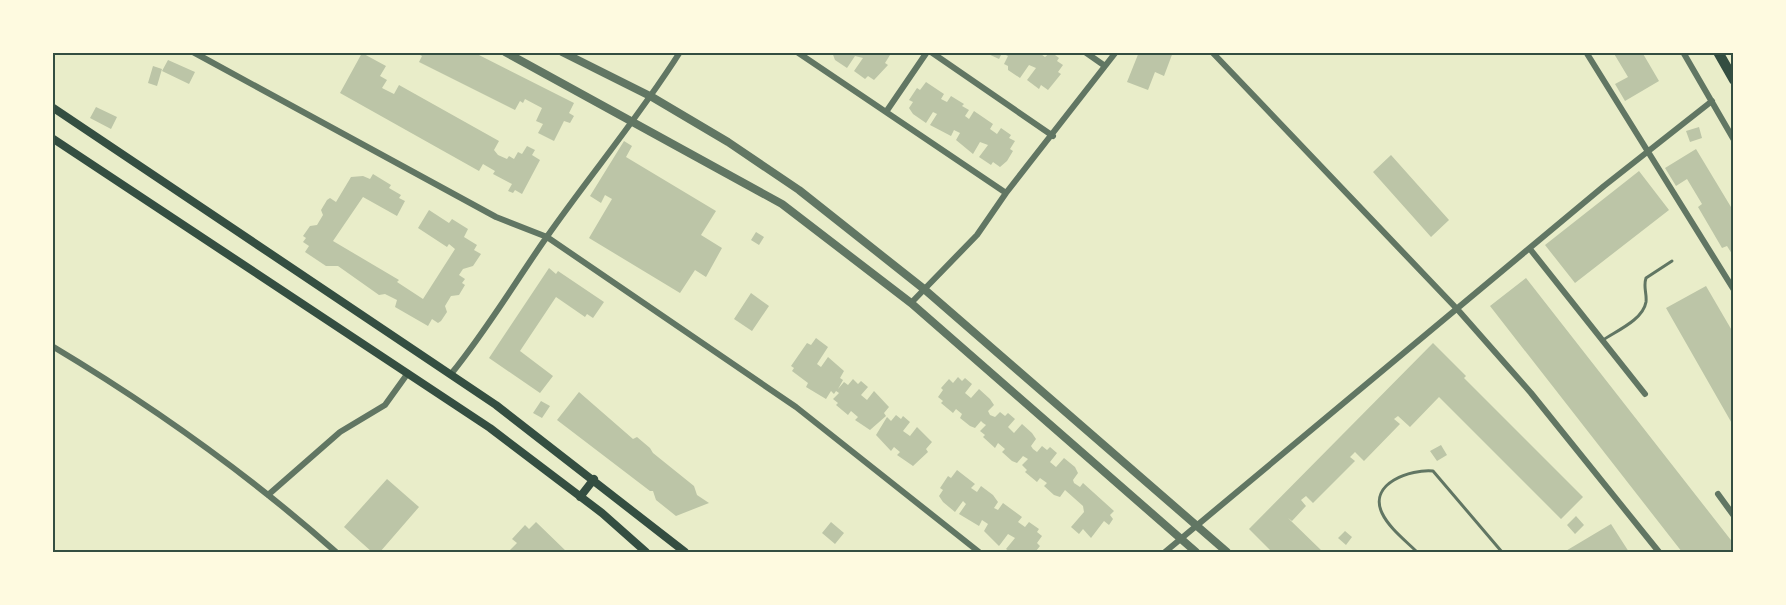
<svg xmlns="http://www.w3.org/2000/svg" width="1786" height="605" font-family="'Noto Serif',serif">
<rect width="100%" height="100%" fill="#e9edc9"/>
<path fill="#bcc5a7" d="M415 52H473L574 103 569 113 574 116 570 123 564 121 554 141 538 133 543 124 536 121 542 108 525 99 523 103 520 101 515 110 419 62 422 56Z
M832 52H885L890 55 885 63 888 65 874 80 868 76 865 79 854 71 863 58 855 56 847 68 835 60Z
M984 52H1038L1045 57 1051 52 1059 58 1057 61 1063 65 1058 72 1061 74 1048 90 1041 85 1039 89 1027 80 1036 68 1029 65 1020 78 1008 70V66L1004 64 1008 56 1002 53 999 59Z
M1139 52H1173L1164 76 1155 72 1148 90 1127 82Z
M1613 52H1642L1659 81 1625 101 1615 84 1628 77Z
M362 53 386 66 380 76 387 80 382 88 394 94 399 85 499 141 494 150 498 155 507 159 509 156 514 159 518 152 522 154 527 146 535 150 532 155 540 160 522 194 515 190 513 193 508 191 512 184 493 174 495 171 483 164 479 171 340 93Z
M168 60 195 72 189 84 162 71Z
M153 66 162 69 157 86 148 83Z
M926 82 944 94 941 99 947 102 951 96 964 104 962 106 969 110 965 116 969 119 974 111 993 124 990 129 997 134 1001 128 1011 135 1009 138 1015 141 1010 149 1013 151 1007 161 1000 167 993 162 991 165 979 157 988 145 980 142 973 154 956 140 960 133 954 130 951 136 930 125 937 114 933 112 926 123 913 114 909 108 913 102 909 100 917 88 920 90Z
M96 107 117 117 111 129 90 118Z
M1699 127 1702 138 1690 142 1686 131Z
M624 141 632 146 626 157 716 211 701 235 722 248 706 277 695 270 680 293 589 238 612 199 605 195 601 203 590 196Z
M1696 149 1734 212V257L1727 246 1722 248 1698 207 1702 204 1687 179 1676 186 1665 168Z
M1391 155 1449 220 1431 237 1373 172Z
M1639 171 1669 210 1575 283 1545 245Z
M373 174 391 185 389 188 401 195 399 198 405 201 397 216 363 197 333 241 399 280 397 282 423 299 455 249 449 244 447 247 418 228 429 210 449 223 452 219 468 229 464 237 477 245 474 250 481 254 473 266 463 269 459 275 465 279 462 283 465 285 459 295 451 296 445 306 447 312 441 321 438 323 432 319 428 326 395 307 397 300 385 294 379 295 338 266H326L305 252 309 246 303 242 306 238 303 236 310 226 317 225 323 215 321 210 327 200 330 198 336 202 351 177 363 176 370 179Z
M756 232 764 237 759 245 751 240Z
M549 268 556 274 558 271 604 302 593 318 587 314 585 317 556 297 520 351 553 376 540 393 489 358Z
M1526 278 1734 544V552H1682L1490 306Z
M1706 286 1734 334V427L1666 308Z
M751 293 769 306 752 331 734 319Z
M816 338 828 347 817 364 821 367 828 357 844 371 840 378 843 380 838 389 844 382 848 385 853 379 858 384 861 381 868 387 861 395 867 400 874 391 889 407 884 413 886 416 870 430 855 420 858 417 851 411 848 415 836 405 838 403 833 399 839 393 836 391 834 394 831 391 826 399 806 387 808 383 792 371 794 368 791 366 807 343 811 345Z
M1433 343 1466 376 1464 378 1583 497 1561 519 1439 397 1410 427 1398 416 1394 419 1400 424 1364 461 1355 452 1350 457 1355 461 1313 503 1306 496 1301 500 1306 506 1292 521 1288 518 1323 552H1272L1249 529Z
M958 377 962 381 965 378 972 384 965 393 971 398 979 389 990 399 994 405 988 411 990 415 995 417 1000 412 1005 416 1008 413 1015 419 1008 427 1014 433 1022 424 1032 433 1036 439 1031 446 1033 449 1037 452 1042 446 1047 450 1050 447 1057 453 1050 462 1056 467 1064 458 1075 467 1078 473 1073 480 1074 483 1080 487 1083 483 1114 511 1110 515 1113 519 1109 525 1104 521 1091 538 1083 529 1079 534 1071 527 1084 512 1083 506 1065 490 1060 497 1054 495 1044 486 1047 483 1040 478 1037 482 1025 472 1027 470 1022 465 1028 459 1023 456 1017 463 1012 461 1002 452 1005 449 998 443 995 448 983 437 985 435 980 431 986 425 983 423 981 421 975 428 970 426 960 418 962 414 956 409 953 413 941 403 943 401 938 397 943 390 941 388 949 379 953 383Z
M579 392 633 439 637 437 650 448 653 453 694 486 697 495 709 503 676 516 656 500 653 491H650L557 420Z
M541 401 550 406 542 418 533 413Z
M896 415 901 419 903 416 910 422 903 431 910 436 917 427 932 442 926 449 928 452 913 466 897 455 900 452 894 447 891 451 876 435 887 417 891 421Z
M1441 445 1447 455 1437 461 1430 451Z
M957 470 975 484 971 488 977 492 981 486 993 495 998 502 994 508 998 510 1003 503 1022 517 1018 522 1025 527 1029 522 1039 529 1037 532 1042 536 1037 543 1040 546 1036 551 1038 552H1010L1006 549 1015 538 1008 534 999 546 984 531 988 524 982 520 979 526 959 514 966 504 963 501 955 512 943 502 939 496 943 490 940 488 948 476 951 478Z
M387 479 419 507 380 552H372L344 527Z
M1576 516 1584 525 1575 534 1567 525Z
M536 522 567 552H508L517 543 512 539 525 525 529 529Z
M831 522 844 533 835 544 822 533Z
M1611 524 1629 552H1564Z
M1345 531 1352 537 1346 545 1338 538Z"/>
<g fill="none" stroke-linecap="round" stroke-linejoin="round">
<path stroke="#617663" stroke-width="3" d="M1603 340C1616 331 1643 320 1646 302 1647 293 1643 287 1646 278L1672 261
M1417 552C1406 541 1389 528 1382 513 1368 483 1411 469 1433 471L1502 552"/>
<path stroke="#617663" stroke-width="6" d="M193 52 496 217 547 237 796 407 979 552
M797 52 1006 193
M931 52 1053 136
M1085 52 1105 66
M1212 52 1458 310 1531 393 1659 552
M1586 52 1734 290
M1683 52 1734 140
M886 112 927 52
M1530 249 1645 394
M911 303 977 235 1006 193 1116 52
M52 346C154 407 248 474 336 552
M451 374C486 331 514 284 546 238 590 175 639 117 680 52
M1718 494 1734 516
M268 495 340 432 385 405 408 373
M1165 552 1604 186 1712 101"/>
<path stroke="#617663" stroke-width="8" d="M505 52 782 204 911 303 1196 552
M562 52 652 97 728 142 799 190 924 289 1227 552"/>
<path stroke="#344e41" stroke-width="8" d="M52 107 496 405 685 552
M52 138 490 428 602 513 646 552
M580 497 594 479"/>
<path stroke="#344e41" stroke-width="10" d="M1718 52 1734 80"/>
</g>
<rect width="1786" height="605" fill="none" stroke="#fefae0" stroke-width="108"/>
<rect x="54" y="54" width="1678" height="497" fill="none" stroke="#344e41" stroke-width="2"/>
</svg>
